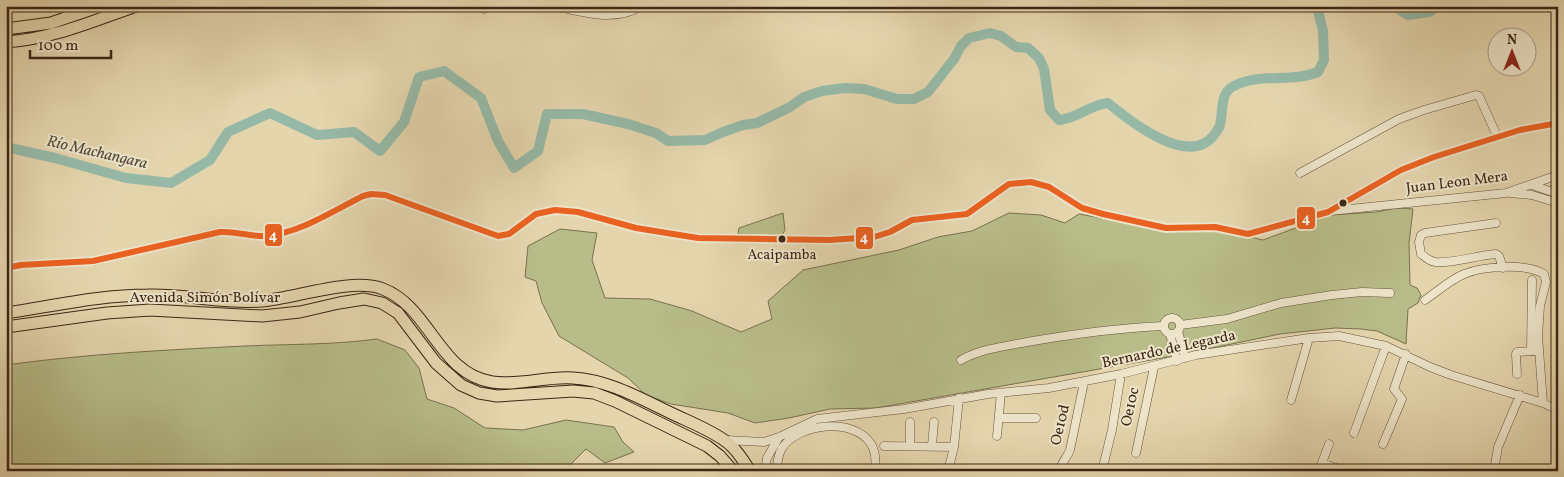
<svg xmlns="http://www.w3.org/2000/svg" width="1564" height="477" font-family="Vollkorn,serif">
<rect width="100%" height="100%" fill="#e4d5ad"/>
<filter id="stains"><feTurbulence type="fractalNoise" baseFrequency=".004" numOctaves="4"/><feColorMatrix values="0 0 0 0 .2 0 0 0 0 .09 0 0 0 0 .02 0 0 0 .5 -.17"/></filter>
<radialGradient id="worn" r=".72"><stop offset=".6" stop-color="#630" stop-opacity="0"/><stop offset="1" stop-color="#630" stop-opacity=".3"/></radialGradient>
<path fill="#b7bc88" stroke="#7a714e" d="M1397 208 1413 209 1409 243 1410 285 1417 288 1421 295 1418 303 1408 309 1406 344 1377 331 1361 329 1335 328 1280 334 1174 356 876 408 830 409 789 418 755 423 728 413 671 404 646 395 628 378 559 336 542 303 536 281 525 277 528 246 560 229 597 233 592 260 605 298 650 299 692 311 741 332 772 319 768 301 803 270 899 250 938 237 972 231 1009 213 1041 215 1065 223 1079 214 1178 232 1217 229 1263 240 1331 215 1376 212Z
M783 213 785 230 782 235 738 234 739 228Z
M377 339 405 350 419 368 427 399 454 408 485 428 523 430 566 420 614 427 623 442 634 452 605 463 586 449 570 465 568 471H6V365C85 354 165 350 245 346 289 344 333 345 377 339Z"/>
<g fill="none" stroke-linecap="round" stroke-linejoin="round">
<path stroke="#96b9a7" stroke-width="10" d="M1394 6 1408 15 1429 12 1438 6
M6 147 55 158 126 178 171 183 210 160 228 132 270 113 317 135 354 132 380 151 404 122 419 77 444 71 481 98 498 141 514 168 538 151 547 114H583L628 124 656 133 668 141 705 140 723 132 743 125 757 123 790 107 804 97 822 91 845 88 864 89 897 99H914L928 92 954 59 961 46 969 38 990 33 1001 36 1016 47 1028 48 1039 58 1044 69 1050 110 1059 120C1077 119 1091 104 1108 103 1131 122 1189 168 1214 135 1216 132 1219 129 1220 125 1223 113 1220 94 1232 87 1258 72 1291 83 1318 72L1324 60 1323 31 1317 6"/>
<g stroke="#67523a" stroke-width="9">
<path id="minor" d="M481 6 484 9
M554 6C582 12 615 23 641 6
M1300 173 1399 119 1424 110 1476 95 1479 96 1497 136
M1532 185 1558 194
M1510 193 1532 195 1558 203
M1330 211 1506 193 1558 175
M1496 223 1425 233 1421 235 1419 242 1421 254C1425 257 1429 261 1435 262 1453 264 1477 255 1496 254L1499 256 1503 268
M6 268 21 265 93 261 220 232C236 231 251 237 266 236 300 233 333 211 363 196L371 194 385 195 498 236 509 234 536 214 555 210 578 212 636 228 698 238 829 240 874 237 890 232 912 220 967 214 1009 184 1031 182 1049 187 1082 208 1103 214 1166 228 1215 227 1248 234 1328 212 1401 170 1434 157 1520 130 1558 123
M1425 300C1438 291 1450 280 1464 274 1484 266 1526 263 1544 274L1546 282 1540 306 1538 336 1543 403
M1164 326a8 8 0 1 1 16 0a8 8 0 1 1-16 0Z
M1180 325 1227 319 1281 303 1332 295 1362 292 1390 293
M1178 331 1185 358
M1170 334 1177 361
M1531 351 1532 280
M961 360C981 349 1005 346 1027 342 1073 334 1118 328 1164 326
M1517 374 1516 354 1517 352 1535 351
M1291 400 1309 338
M999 418H1036
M1354 433 1386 346
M997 436 1001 393
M725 440 764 442 779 437 817 419 904 409 988 394 1049 388 1121 374 1196 355 1309 338 1339 336 1386 346 1430 367 1451 375 1543 403 1558 410
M1383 444 1402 399 1394 389 1406 354
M884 446 954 447
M910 446V422
M932 446 934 422
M1136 453 1154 367
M1322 463 1344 471
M765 471 767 458 779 437
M777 471C777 463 778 455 782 448 799 423 854 417 871 444 876 452 876 462 875 471
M948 471 954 447 959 398
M1060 471C1061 462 1067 458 1070 450L1084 382
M1102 471 1112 430 1121 374
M1319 471 1329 444
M1494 471 1498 447 1520 395"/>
</g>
<g stroke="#3d2614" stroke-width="13">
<path id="highway" d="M6 29 51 23 101 6
M6 42C52 39 93 21 136 6
M6 313C53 306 100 295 148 295 186 294 224 304 262 301 296 298 352 277 383 289 430 307 439 374 492 382 519 386 546 376 573 378 609 380 641 399 673 414 690 422 708 429 724 440 735 447 743 460 750 471
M6 327 107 313 150 310 262 316 300 312 339 303 364 299 382 303 398 313 436 363 461 385 479 393 497 396 573 391 594 393 615 401 707 446 720 456 733 471"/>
</g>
<use href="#minor" stroke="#ede4ca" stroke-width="8"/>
<use href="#highway" stroke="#e4d5ad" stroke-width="11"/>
<g stroke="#ede4ca" stroke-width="10">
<path id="bus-1" d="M6 268 21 265 93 261 220 232C236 231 251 237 266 236 300 233 333 211 363 196L371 194 385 195 498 236 509 234 536 214 555 210 578 212 636 228 698 238 829 240 874 237 890 232 912 220 967 214 1009 184 1031 182 1049 187 1082 208 1103 214 1166 228 1215 227 1248 234 1328 212 1401 170 1434 157 1520 130 1558 123"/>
</g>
<use href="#bus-1" stroke="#e96221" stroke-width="6"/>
</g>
<g fill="#3d2614" stroke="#ede4ca" stroke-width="2">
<circle cx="1343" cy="203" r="4.5"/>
<circle cx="782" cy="239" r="4.5"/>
</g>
<g text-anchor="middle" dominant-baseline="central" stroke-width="4" stroke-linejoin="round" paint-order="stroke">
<g font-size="14" fill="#3d2614" stroke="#ede4ca">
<text x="782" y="255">Acaipamba</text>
</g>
<g font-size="15" fill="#3d2614" stroke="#ede4ca">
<text transform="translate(1457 183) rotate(-7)">Juan Leon Mera</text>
<text x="205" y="298">Avenida Simón Bolívar</text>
<text transform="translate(1169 350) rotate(-12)">Bernardo de Legarda</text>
<text transform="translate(1131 407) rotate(-78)">Oe10c</text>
<text transform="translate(1061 425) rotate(-77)">Oe10d</text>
</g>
<g font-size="16" font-style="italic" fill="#534b39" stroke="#ede4ca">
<text transform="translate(97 153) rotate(13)">Río Machangara</text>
</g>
</g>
<g stroke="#ede4ca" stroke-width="2">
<rect x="1296" y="206" width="20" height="24" rx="5" fill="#e96221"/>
<rect x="264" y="223" width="19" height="24" rx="5" fill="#e96221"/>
<rect x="855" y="226" width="19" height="24" rx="5" fill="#e96221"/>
</g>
<g font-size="14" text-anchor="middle" font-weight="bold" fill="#fff">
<text x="1306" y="223">4</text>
<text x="273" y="240">4</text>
<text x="864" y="242">4</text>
</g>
<rect width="1564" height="477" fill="none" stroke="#e4d5ad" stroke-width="25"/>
<rect x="8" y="8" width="1549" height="462" fill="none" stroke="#3d2614" stroke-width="2.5"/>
<rect x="12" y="12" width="1539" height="452" fill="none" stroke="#3d2614"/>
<g transform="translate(1512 52)"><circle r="24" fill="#ede4ca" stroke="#a79881"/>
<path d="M0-4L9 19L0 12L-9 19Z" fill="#8f2418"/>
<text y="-8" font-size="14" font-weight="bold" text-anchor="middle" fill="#3d2614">N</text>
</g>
<path d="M30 50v8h81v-8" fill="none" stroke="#3d2614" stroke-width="2.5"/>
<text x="38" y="50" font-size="15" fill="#3d2614" stroke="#ede4ca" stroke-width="4" paint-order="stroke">100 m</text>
<rect width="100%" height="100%" filter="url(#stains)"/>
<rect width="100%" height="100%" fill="url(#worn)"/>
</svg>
